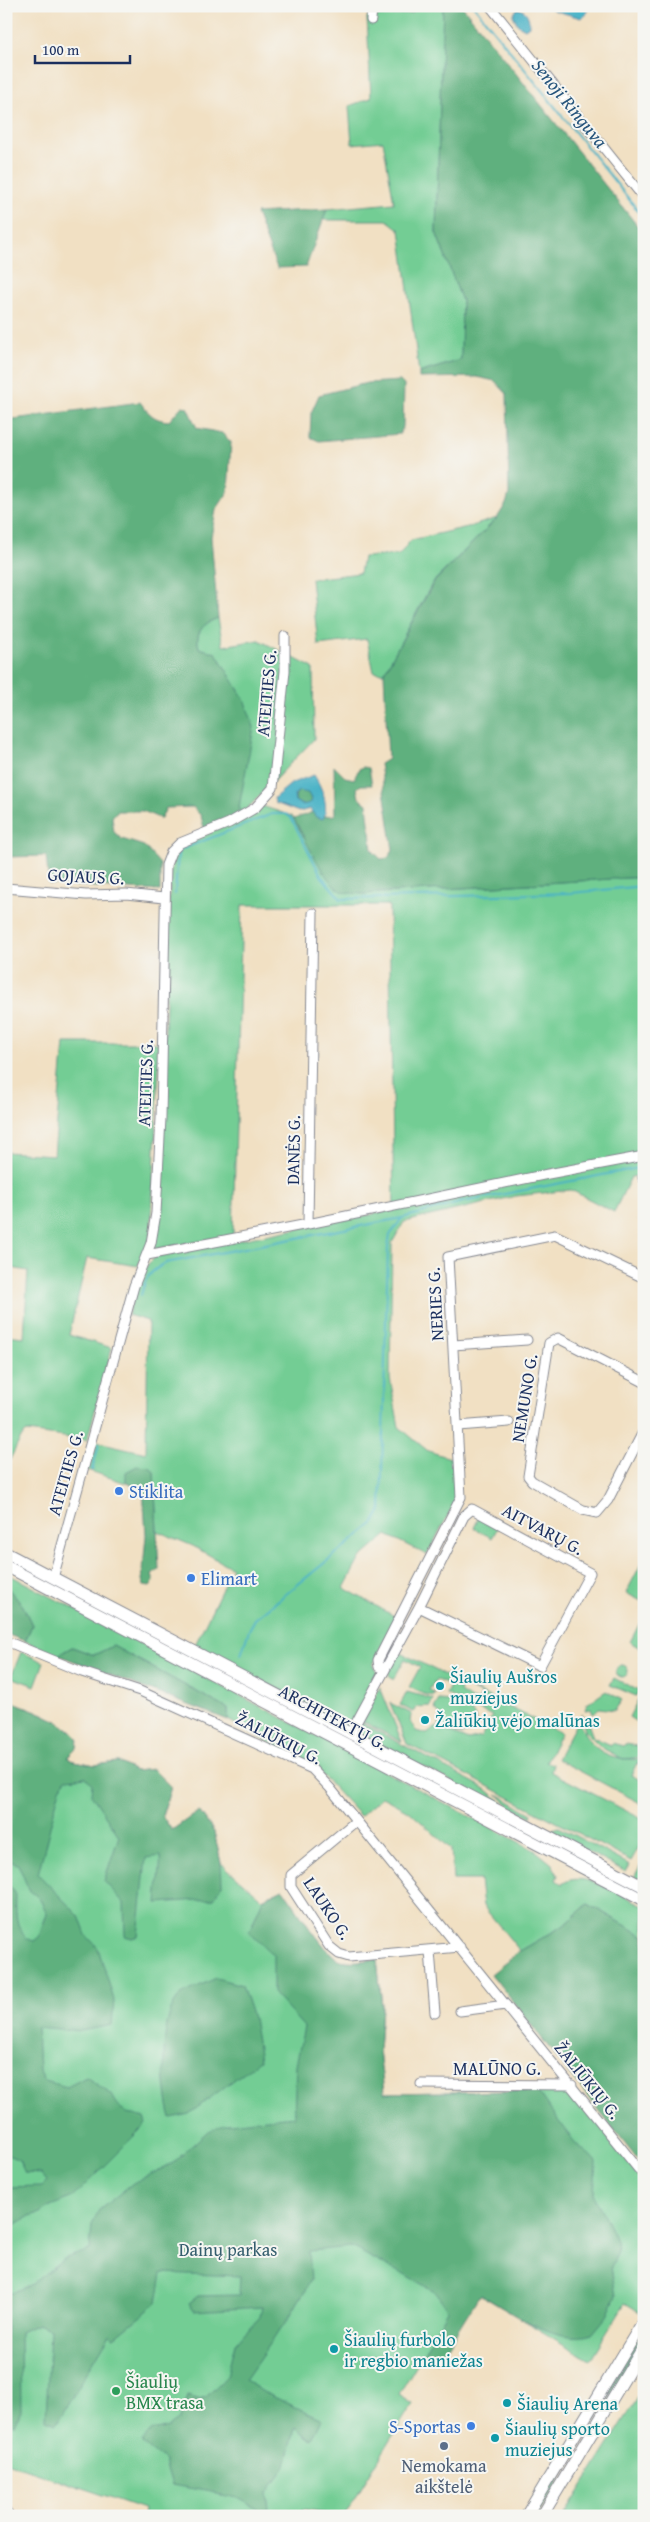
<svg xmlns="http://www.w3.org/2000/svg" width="650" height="2522" font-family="'Gentium Book Plus',serif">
<rect width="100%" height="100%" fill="#f6f6f2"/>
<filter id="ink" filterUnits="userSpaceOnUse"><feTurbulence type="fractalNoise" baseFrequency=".02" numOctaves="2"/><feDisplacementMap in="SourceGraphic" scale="10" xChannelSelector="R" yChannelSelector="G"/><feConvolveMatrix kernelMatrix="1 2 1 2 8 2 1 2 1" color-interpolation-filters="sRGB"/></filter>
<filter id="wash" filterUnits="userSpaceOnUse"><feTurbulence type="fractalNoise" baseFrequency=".0096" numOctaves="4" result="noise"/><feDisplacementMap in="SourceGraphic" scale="20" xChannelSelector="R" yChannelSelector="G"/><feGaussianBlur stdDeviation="1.12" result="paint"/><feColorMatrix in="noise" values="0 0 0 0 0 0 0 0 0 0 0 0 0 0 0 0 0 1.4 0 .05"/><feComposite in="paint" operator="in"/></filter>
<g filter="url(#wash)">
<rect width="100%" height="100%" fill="#f1e0c3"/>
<path fill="#73cd94" stroke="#477e79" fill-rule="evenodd" d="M413 6H443L436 232 462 301 461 360 419 373 400 230 387 220H323L327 209 394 203 383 141 352 144 349 106 371 98 367 17 413 13Z
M497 518 433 582 384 673 374 672 367 639 318 645 311 579 360 573 363 557 399 555 411 540 472 526Z
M218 618 223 646 259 640 313 668 314 739 242 814 239 807 244 699 216 653 199 648C194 632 204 623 218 618Z
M262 806 292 816 324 873 362 894 644 877V1175L631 1177 614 1212 571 1190 516 1196 404 1222 392 1243 390 1378 399 1427 428 1451 457 1460V1498L427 1555 387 1535 360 1558 344 1588 396 1617 373 1665 379 1675 352 1725 347 1727 194 1647 232 1568 193 1546 157 1531 154 1472H127L126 1483 87 1470 94 1441 146 1453 148 1321 128 1315C135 1295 138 1269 157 1256L394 1210 389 905H242L233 1235 155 1249 154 1247 159 1225 170 874 174 853 178 849Z
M64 1043H160L151 1236 138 1266 87 1258 69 1335 112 1348 87 1440 27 1432 22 1436 6 1467V1335L24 1337 28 1271 6 1267V1152L54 1155Z
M479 1517 498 1527 492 1538 474 1528Z
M644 1558V1596L641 1601 626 1593Z
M6 1573 536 1851 552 1864 558 1875 556 1880 562 1884C583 1868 622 1897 644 1905V1936L588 1904 563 1926 520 1951 483 1906 480 1880H453L451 1849 410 1812 382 1797 360 1816 315 1767 228 1720V1709L113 1646 94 1655 72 1647 58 1655 25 1641 32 1625 23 1606 6 1586Z
M644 1615V1635L640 1648 630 1642Z
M21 1652 44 1662 35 1686 11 1677Z
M399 1652 561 1733 546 1762 553 1764 551 1772 642 1819 644 1817V1838L631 1861 407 1744 390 1703 412 1714 411 1723 416 1731 427 1734 437 1727 468 1740 481 1737 492 1716 448 1695 446 1694 450 1686 436 1679 429 1690 435 1694 434 1696 423 1694 409 1687 420 1667 405 1659 393 1680 391 1678 388 1673ZM462 1684 482 1695 478 1701H474L460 1692Z
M616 1671a6 6 0 1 1 12 0a6 6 0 1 1-12 0Z
M614 1678 639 1691 636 1696 610 1685Z
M380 1687 402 1742 362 1721Z
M606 1691 622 1700 615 1710 599 1708 593 1714 591 1709 585 1710 587 1704Z
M407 1692 433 1699 430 1706 417 1707 413 1712 400 1705Z
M642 1692 644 1693V1727L629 1717Z
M6 1699C30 1709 61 1718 78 1738L77 1748 68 1757 70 1760 95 1765 118 1762 135 1771 153 1769 171 1787 162 1816 172 1830 199 1811 214 1832 221 1863 262 1899 283 1889C293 1903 325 1953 338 1959 349 1964 366 1960 377 1959L382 2006 379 2051 384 2093 573 2090 644 2180 643 2314 625 2303 590 2360 479 2294 437 2363 423 2354 399 2394 413 2403 344 2516 302 2510 301 2516H143L144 2509 6 2462Z
M439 1700C455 1701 472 1705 477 1722L474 1730C463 1739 449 1731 438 1725L441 1716 434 1708Z
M581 1713 584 1717H590L589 1726 593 1737 611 1745 612 1743 623 1746 625 1744 642 1747 644 1745V1757L623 1759 602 1748 585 1731Z
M578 1720C591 1752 610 1761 644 1759V1767L637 1763 631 1775 644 1782V1805L557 1759Z
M362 1723 486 1789 507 1807 499 1806 361 1735 359 1728Z
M497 1794 532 1814 531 1817 510 1807Z
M559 1827 630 1865 626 1872 552 1833 553 1829Z
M644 1859V1881L634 1877Z
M644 2328V2339L537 2516H530Z
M644 2388V2516H564Z"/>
<path fill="#5eb07e" stroke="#3c706e" d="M443 6H462L644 234V877L362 894C355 893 346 894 340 890 325 883 303 834 294 819L313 812 316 817 335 815 334 766 345 777 354 779 359 769 363 767 369 768 372 785H361L357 788 359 798 367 804 372 850 381 859 388 858 393 850 380 764 388 759 384 673 434 582 497 518 506 504 509 494 507 394 495 381 477 377 419 378V373L461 360 462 301 436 232Z
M327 209 306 267 277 268 256 213Z
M400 381 404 385 403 427 400 434 319 441 310 437 311 413 319 395 367 383Z
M140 402C149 414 154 420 169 421L182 406 187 407 197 428 222 433 231 442 228 492 216 510 211 537 218 618C204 623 194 632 199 648L216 653 244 699 254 727 239 807 242 814 204 828 201 816 193 807 166 808 161 819 143 811H117L112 817 114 832 122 839 144 846 160 864V891L49 884 46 856 6 857V420Z
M295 798a8 8 0 1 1 16 0a8 8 0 1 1-16 0Z
M137 1466 150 1467 154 1472 159 1570 152 1575 154 1582 150 1586 144 1585 142 1580 146 1535 143 1489 126 1483V1472Z
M6 1586 23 1606 32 1625 25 1641 6 1634Z
M113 1646 228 1709V1720L58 1655 72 1647 94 1655Z
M6 1699C30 1709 61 1718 78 1738L77 1748 68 1757 70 1760 95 1765 118 1762 135 1771 153 1769 171 1787 162 1816 172 1830 199 1811 214 1832 221 1863 222 1885 213 1899 157 1903 161 1856 146 1858 138 1936 132 1938 125 1936 124 1903 104 1881 119 1836 91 1794 92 1784 86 1777 66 1779 60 1788 38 1874 79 1916 86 1935 98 1948 114 2000 112 2025 81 2031 37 2027 39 2070 45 2081 67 2087 86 2077 112 2095 118 2106 127 2113 144 2118 146 2124 73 2197 48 2207 41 2213 30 2216 15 2225 6 2226V2187L42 2186 47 2181 41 2174 25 2173 19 2160 6 2154V1887L12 1888 16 1895C15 1910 15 1937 34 1941L39 1937 47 1913 39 1898 29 1890 18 1864 6 1860Z
M283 1889C293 1903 325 1953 338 1959 349 1964 366 1960 377 1959L382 2006 379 2051 384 2093 537 2091C549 2107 560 2125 573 2140 580 2149 588 2152 596 2162L594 2195 617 2242 618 2252 611 2267 616 2296 607 2316 592 2334C558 2346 508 2311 480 2294L437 2363 423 2354 448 2310 433 2290 351 2247 309 2251 311 2280 291 2314 245 2380 263 2392 322 2419 312 2440 295 2427 286 2466 267 2493 269 2508 263 2512 233 2496 172 2485 165 2462 142 2443 150 2432 168 2427 180 2419 187 2396 198 2399 206 2397 227 2376 235 2343 260 2317 262 2307 194 2311 189 2303 198 2296 239 2295 240 2276 162 2273 157 2303 115 2337 110 2334 56 2424 46 2420 50 2329 37 2324 20 2332 21 2411 15 2425 6 2422V2295L32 2284 63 2259 90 2250 92 2224 99 2210 133 2183 173 2163 208 2131 230 2123 294 2116 296 2065 304 2027 273 1993V1955L249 1932 263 1899Z
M588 1904 644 1936V2168L491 1974 520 1951 563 1926Z
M216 1978 242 1985 253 2018 260 2060 189 2114 171 2118C163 2090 158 2021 178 1998 184 1991 207 1983 216 1978Z"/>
<path fill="#48b2c6" stroke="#327092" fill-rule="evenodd" d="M549 6H588L586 15 581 18 553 10Z
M517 9C526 8 530 18 529 26L525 29 518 25 513 15Z
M314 775C321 786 330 806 323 819L316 817 310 809 299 812 275 803 274 798 292 783ZM299 791 308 793 312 801 310 803 302 805 295 801 294 795Z"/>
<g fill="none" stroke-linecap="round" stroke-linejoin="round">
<path stroke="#48b2c6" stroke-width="2" d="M474 6 644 218
M175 894 178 854 180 850 272 814H286L291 818 322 877 341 899 571 893 644 886
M141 1295C145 1278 150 1271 166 1263L402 1218 463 1202 644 1167
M92 1470 99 1444
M241 1655 249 1630 255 1619 374 1523 381 1510 388 1246 390 1235 402 1218
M635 2516 644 2502"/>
</g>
</g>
<g filter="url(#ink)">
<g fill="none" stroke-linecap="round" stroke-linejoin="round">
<g stroke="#868890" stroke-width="11">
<path id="minor" d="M490 6 644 198
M371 20 372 6
M6 888 86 895 126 894 164 898
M643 1178H644
M308 1224 548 1174 644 1156
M147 1255 308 1224 313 913
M453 1345 527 1340
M644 1382 558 1338 549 1343 528 1476 532 1481 583 1510 597 1513 608 1500 644 1430
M458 1426 509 1422
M53 1578 134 1286 151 1243 156 1213 161 1118 166 865 171 852 180 843 229 823 255 808 273 788 285 671V636
M6 1641 82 1672 140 1691 312 1769 330 1788 644 2176
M385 1670 379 1667 378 1660 461 1497 448 1257 555 1235 644 1278
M350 1734 419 1607 464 1516 472 1509 590 1573 540 1666 419 1607
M356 1821 291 1875V1887L329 1946 339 1954 349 1957 460 1947
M430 1951 435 2013
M460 2011 506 2005
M421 2084 572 2085
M6 2512 9 2516"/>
</g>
<g stroke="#868890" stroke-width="13">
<path id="major" d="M6 1553 644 1887
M6 1566 644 1900
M526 2516 644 2320
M542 2516 644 2346"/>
</g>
<use href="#minor" stroke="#fff" stroke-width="9"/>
<use href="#major" stroke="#fff" stroke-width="11"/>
</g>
</g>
<g fill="#3f7fe0" stroke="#f6f6f2" stroke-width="2">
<circle cx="119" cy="1491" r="5"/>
<circle cx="191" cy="1578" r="5"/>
<circle cx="471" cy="2426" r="5"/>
</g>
<g fill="#0f9aa8" stroke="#f6f6f2" stroke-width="2">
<circle cx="440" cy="1686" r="5"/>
<circle cx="425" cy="1720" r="5"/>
<circle cx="334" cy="2349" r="5"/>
<circle cx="507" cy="2403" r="5"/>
<circle cx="495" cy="2438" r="5"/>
</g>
<circle fill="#2e9e5b" stroke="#f6f6f2" stroke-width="2" cx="116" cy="2391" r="5"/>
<circle fill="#5c6f8a" stroke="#f6f6f2" stroke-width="2" cx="444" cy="2446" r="5"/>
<g text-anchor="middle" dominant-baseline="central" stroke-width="4" stroke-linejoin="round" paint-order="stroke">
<g font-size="18" fill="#1b2f5e" stroke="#f6f6f2">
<text transform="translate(266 693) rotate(-85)">ATEITIES G.</text>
<text transform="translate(86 876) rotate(3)">GOJAUS G.</text>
<text transform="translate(145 1083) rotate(-88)">ATEITIES G.</text>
<text transform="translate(293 1150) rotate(-89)">DANĖS G.</text>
<text transform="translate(435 1304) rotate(-93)">NERIES G.</text>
<text transform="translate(524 1398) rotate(-81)">NEMUNO G.</text>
<text transform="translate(65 1473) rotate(-74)">ATEITIES G.</text>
<text transform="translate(543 1529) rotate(28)">AITVARŲ G.</text>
<text transform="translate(333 1717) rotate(28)">ARCHITEKTŲ G.</text>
<text transform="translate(279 1738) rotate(27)">ŽALIŪKIŲ G.</text>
<text transform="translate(328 1908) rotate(56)">LAUKO G.</text>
<text x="497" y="2068">MALŪNO G.</text>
<text transform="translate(588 2080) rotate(51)">ŽALIŪKIŲ G.</text>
</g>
<g font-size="18" fill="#366cbe" stroke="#f6f6f2" text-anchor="start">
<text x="129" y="1491">Stiklita</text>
<text x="201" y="1578">Elimart</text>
<text x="461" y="2426" text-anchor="end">S-Sportas</text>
</g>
<g font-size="18" fill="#0d838f" stroke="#f6f6f2" text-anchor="start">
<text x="450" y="1676">Šiaulių Aušros<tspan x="450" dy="21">muziejus</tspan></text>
<text x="435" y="1720">Žaliūkių vėjo malūnas</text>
<text x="344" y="2339">Šiaulių furbolo<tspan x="344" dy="21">ir regbio maniežas</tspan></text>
<text x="517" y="2403">Šiaulių Arena</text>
<text x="505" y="2428">Šiaulių sporto<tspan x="505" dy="21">muziejus</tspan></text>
</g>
<g font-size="18" fill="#355e6e" stroke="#f6f6f2">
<text x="228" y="2249">Dainų parkas</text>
</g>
<g font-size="18" fill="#27864d" stroke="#f6f6f2" text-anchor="start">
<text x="126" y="2381">Šiaulių<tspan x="126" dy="21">BMX trasa</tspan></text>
</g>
<g font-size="18" fill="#4e5e75" stroke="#f6f6f2">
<text x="444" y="2465">Nemokama<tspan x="444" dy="21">aikštelė</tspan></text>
</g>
<g font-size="19" font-style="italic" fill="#28567d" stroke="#f6f6f2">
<text transform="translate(570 103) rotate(51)">Senoji Ringuva</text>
</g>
</g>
<rect width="650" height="2522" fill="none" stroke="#f6f6f2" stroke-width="25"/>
<path d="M35 55v8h95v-8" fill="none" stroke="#1b2f5e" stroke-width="2.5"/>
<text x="42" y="55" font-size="15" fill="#1b2f5e" stroke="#f6f6f2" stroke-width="4" paint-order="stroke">100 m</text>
</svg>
